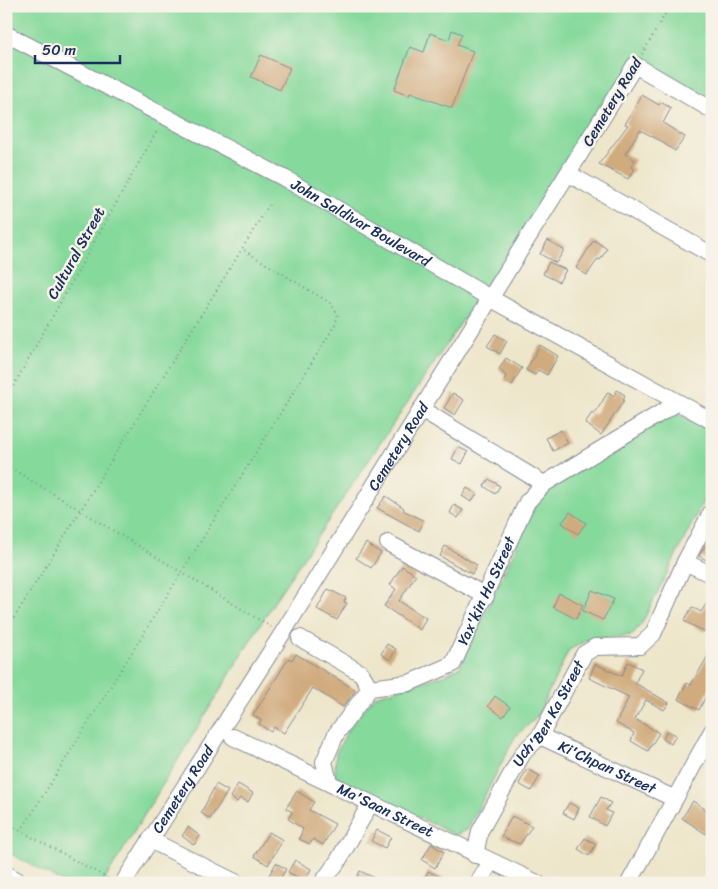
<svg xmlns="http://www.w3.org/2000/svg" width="718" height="889" font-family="Sriracha,sans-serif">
<rect width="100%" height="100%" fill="#f7f3e8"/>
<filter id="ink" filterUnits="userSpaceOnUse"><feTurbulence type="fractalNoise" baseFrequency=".02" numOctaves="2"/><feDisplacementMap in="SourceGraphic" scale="10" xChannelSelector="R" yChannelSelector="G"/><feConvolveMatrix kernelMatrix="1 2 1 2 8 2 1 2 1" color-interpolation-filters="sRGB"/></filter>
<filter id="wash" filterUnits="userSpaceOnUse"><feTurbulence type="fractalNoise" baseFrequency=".0096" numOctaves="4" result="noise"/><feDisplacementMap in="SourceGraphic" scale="20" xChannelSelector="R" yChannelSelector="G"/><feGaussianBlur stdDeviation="1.12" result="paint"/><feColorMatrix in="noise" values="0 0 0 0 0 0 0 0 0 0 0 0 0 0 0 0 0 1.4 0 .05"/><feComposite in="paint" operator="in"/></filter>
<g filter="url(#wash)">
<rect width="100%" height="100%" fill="#eee6ca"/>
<path fill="#85d99b" stroke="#50847c" d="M6 6H712V102L634 65 277 597 103 883H64L6 851Z
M675 412 712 433V484L642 623 632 635 587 640 569 650 536 718 515 737 467 830 455 835 335 776 336 753 349 728 375 696 442 676 460 667 541 494Z"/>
<g id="blocks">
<path fill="#d0ab7e" d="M452 30 462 34 457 45 473 51 452 108 410 93 409 96 394 90 410 47 424 52 430 33 449 40Z
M261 55 290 68 280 90 251 77Z
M642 95 659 105 661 102 671 108 663 123 685 137 675 151 663 143V142L640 130 625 154 635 160 631 167 634 169 628 179 599 164 628 125 625 124Z
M548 240 564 250 556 263 540 254Z
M594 240 607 249 600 260 598 259 587 275 576 268Z
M549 262 566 270 559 282 543 274Z
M495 334 507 341 500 354 487 346Z
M540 345 558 356 547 375 538 370 535 375 526 370Z
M506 358 522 368 512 385 504 380 506 376 499 369Z
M617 390 625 395 623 402 601 435 585 423 592 413 594 415 608 392 614 396Z
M453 393 464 400 455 415 444 408Z
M561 430 568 443 553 451 546 438Z
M458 447 468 452 462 464 452 459Z
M489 479 500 486 495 494 484 486Z
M467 488 477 494 471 502 462 496Z
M386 496 404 508 403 510 424 521 419 531 377 508Z
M454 505 463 510 458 518 450 513Z
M570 512 586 523 578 534 562 523Z
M366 543 381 553 371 568 356 558Z
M706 545 712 548V563L699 556Z
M445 546 477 565 472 574 440 556Z
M402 566 416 575 399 601 426 618 420 630 384 606 396 589 390 585Z
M328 589 346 598 344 602 347 603 337 620 317 609Z
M592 590 614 599 603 620 583 611Z
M559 593 583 605 576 619 553 607Z
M712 595V619L705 632 684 621 692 607 701 612Z
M387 644 396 649 390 660 381 654Z
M712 649V684L699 710 678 699 687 683 691 685Z
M296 654 356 690 343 707 313 688 284 733 274 727 271 732 259 724 261 720 253 715 289 658 292 660Z
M628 662 642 669 635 683 669 703 664 710 646 700 635 719 659 733 648 751 631 741 634 733 616 723 629 697 589 678 595 664 622 676Z
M495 696 510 707 503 717 488 706Z
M667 731 676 735 671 744 663 739Z
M527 769 540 776 531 791 519 784Z
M216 784 228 791 210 819 201 813Z
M238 784 253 793 248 802 240 798 237 802 230 797Z
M297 791 314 802 309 810 335 824 323 845 313 839 310 844 299 839 303 829 288 819 292 812 286 808Z
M601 797 611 803 606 810 612 813 605 826 590 817Z
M693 801 712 814V825L706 834 682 818Z
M569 803 579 808 574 819 563 813Z
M512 816 532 826 520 844 501 837Z
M188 827 200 836 194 845 182 836Z
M377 830 391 837 385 848 371 841Z
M269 832 283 840 268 865 254 856Z
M585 838 596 844 589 856 578 849Z
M431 844 444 852 435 868 422 860Z
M295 860 311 869 305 881 288 872Z
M276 863 286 869 278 883H273L267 879Z
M360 871 385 883H354Z
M428 871 453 883H423Z"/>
</g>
</g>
<g filter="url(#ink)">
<use href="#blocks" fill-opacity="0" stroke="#848a94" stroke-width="1"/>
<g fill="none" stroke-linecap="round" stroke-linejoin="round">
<g stroke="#848a94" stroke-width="18">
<g id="minor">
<path id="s1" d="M6 34 284 178 490 298 712 421"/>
<path d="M569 174 712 255"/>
<path d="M421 409 544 484"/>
<path d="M388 543 486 596"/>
<path d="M685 562 712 575"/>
<path d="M300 638 361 673 370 688"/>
<path id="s2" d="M540 736 673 798"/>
<path id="s3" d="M233 737 537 883"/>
<path id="s4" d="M329 782 324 762 336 734 370 688 409 683 453 664 527 502 544 484 677 403"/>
<path d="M150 840 237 883"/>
<path id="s5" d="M475 855 480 831 523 753 540 736 584 654 595 647 640 646 653 634 685 562 712 511"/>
<path d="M6 874 22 883"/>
<path id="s6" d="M123 883 282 634 635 65 712 110"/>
<path d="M322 883 338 861 370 804"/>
<path d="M478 883 491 862"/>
<path d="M629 883 712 731"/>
</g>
</g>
<path stroke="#848a94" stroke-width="2" stroke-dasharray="1 4" stroke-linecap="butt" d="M642 54 670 6
M6 399 158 129
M6 465 271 627
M6 631 269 205
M6 823 111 880
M21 831 335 325 338 314 330 303 242 249"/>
<use href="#minor" stroke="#fff" stroke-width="16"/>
</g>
</g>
<g text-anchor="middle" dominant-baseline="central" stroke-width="5" stroke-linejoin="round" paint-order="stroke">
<g font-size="15" fill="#1b2f5e" stroke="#f7f3e8">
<text transform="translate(612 102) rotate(-59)">Cemetery Road</text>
<text stroke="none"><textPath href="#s1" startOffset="402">John Saldivar Boulevard</textPath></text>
<text transform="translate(76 253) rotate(-61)">Cultural Street</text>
<text stroke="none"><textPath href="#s6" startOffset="516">Cemetery Road</textPath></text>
<text stroke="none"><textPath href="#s4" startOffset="276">Yax'kin Ha Street</textPath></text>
<text stroke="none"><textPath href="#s5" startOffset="161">Uch'Ben Ka Street</textPath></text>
<text stroke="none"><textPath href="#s2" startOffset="74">Ki'Chpan Street</textPath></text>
<text stroke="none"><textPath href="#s6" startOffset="111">Cemetery Road</textPath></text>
<text stroke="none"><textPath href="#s3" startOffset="169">Ma'Saan Street</textPath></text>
</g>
</g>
<rect width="718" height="889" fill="none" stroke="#f7f3e8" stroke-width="25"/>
<path d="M35 55v8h85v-8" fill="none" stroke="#1b2f5e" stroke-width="2.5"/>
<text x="42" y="55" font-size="15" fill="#1b2f5e" stroke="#f7f3e8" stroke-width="4" paint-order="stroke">50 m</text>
</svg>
